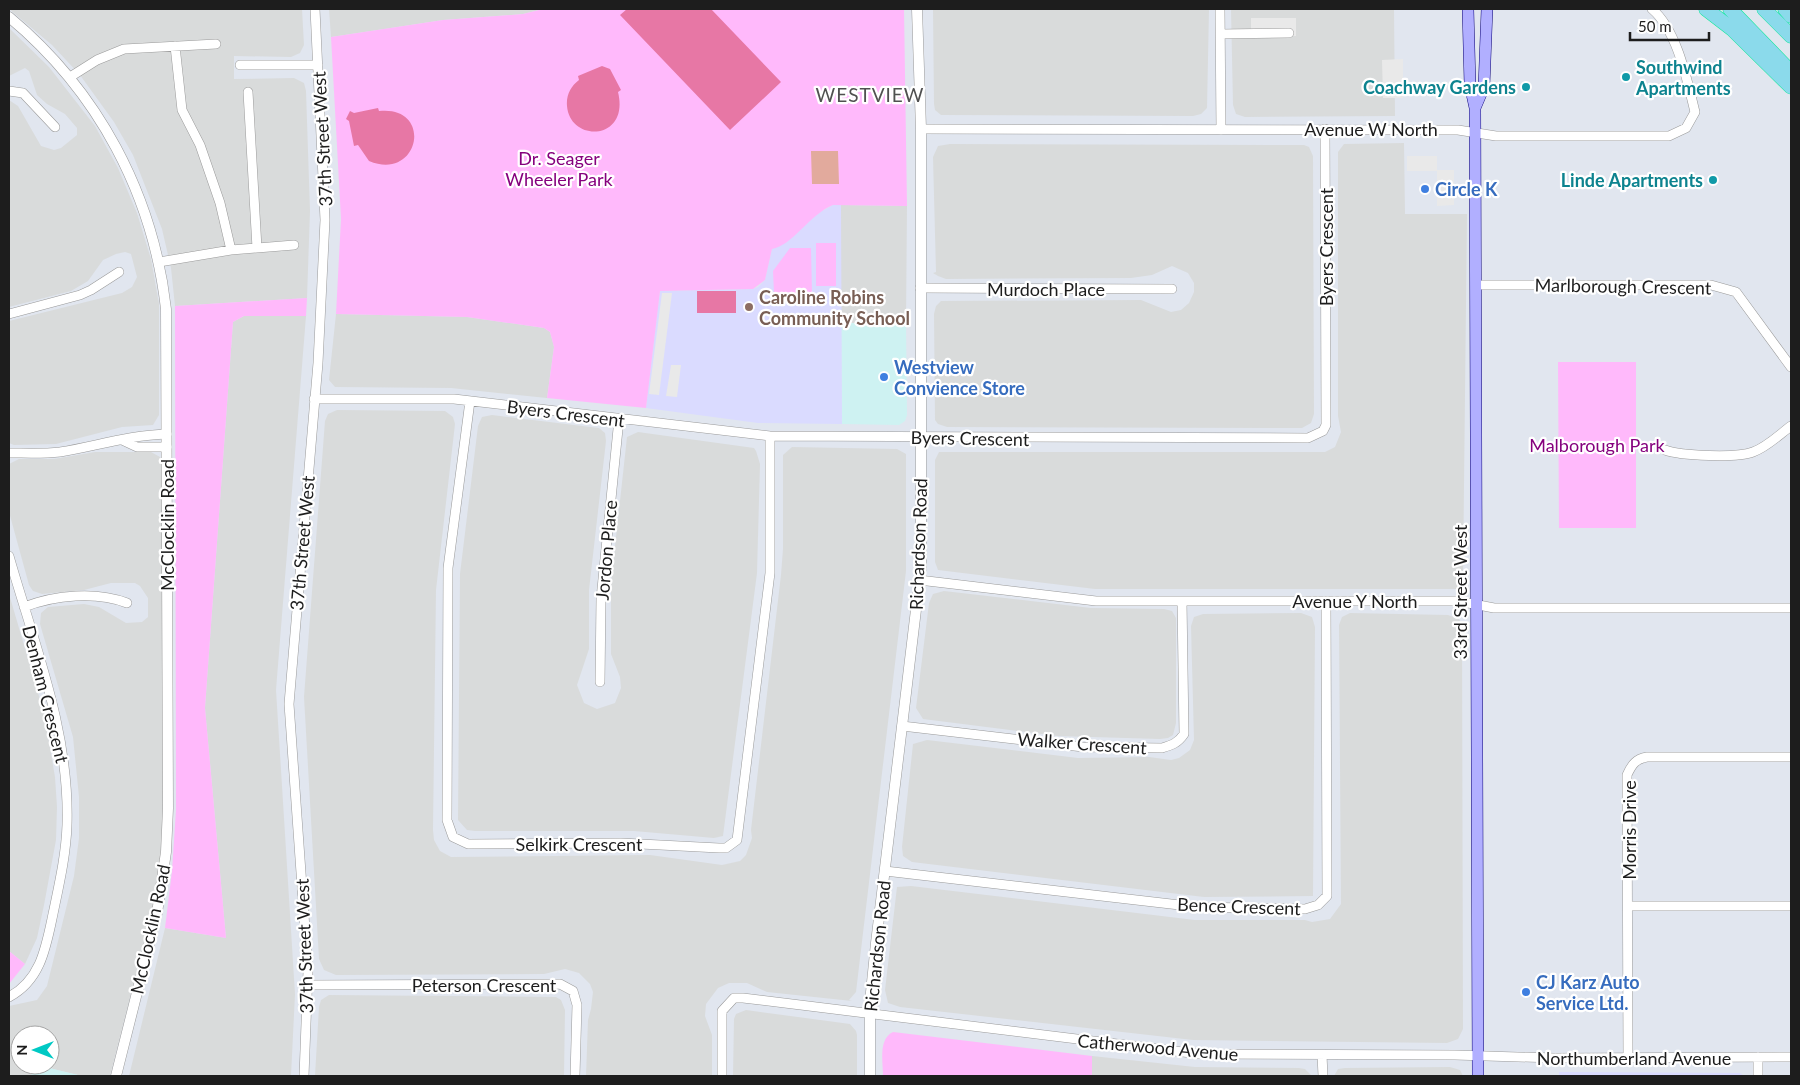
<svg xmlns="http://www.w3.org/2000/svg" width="1800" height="1085" font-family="Lato,sans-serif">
<rect width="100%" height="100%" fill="#e1e6ef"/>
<path fill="#d9dbdb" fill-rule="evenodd" d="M9 9H302L304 45 300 53 291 57 234 56V79L294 78 304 83 306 91 310 211 307 298 175 306 171 268 162 229 133 155 114 122 80 75 52 45Z
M329 9H543L523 14 443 20 331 37Z
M933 9H1209L1207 108 1201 114 1193 116 941 115 935 110 934 104Z
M1231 9H1394L1395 116 1245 117 1236 114 1233 105Z
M9 28 49 67 95 126 118 168 137 213 151 259 159 304V415L153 425 122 427 56 444 14 445 9 443V321L122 293 132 287 137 277 131 254 125 252 116 254 103 260 88 281 71 291 9 307V100L18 106 41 146 54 150 61 148 77 135V128L65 114 47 104 37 95 29 71 25 68 9 76Z
M1404 143 1405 214H1467L1463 576 1458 589H1095L938 570 935 562V460L939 452H1325L1335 447 1341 432 1338 416V152L1344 144Z
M950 144 1304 145 1309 147 1313 156 1314 414 1311 423 1302 428 947 427 938 424 935 420 934 314 936 306 941 301 1141 300 1171 312 1181 310 1189 303 1194 292V283L1188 273 1172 266 1152 275 1131 278 946 279 938 276 933 273 936 272 933 157 938 146Z
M841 205 907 206 906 323H841Z
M336 314 467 317 544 328 550 332 554 347 547 398 451 388 335 387 329 380Z
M244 316H306L276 690 295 994 291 1076H129L165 928 226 938 205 708 233 322Z
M337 410 445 411 453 417 455 424 436 590 433 830 434 840 440 851 451 857 650 855 722 865 740 861 746 855 752 838 751 830 781 575 783 549V455L792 447 897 449 906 454V571L856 992 849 1000 852 1001 767 992 747 983H729L718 988 706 1004 705 1016 712 1035V1076H586L588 1020 591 1009 593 992 590 984 579 973 565 969 544 974 336 975 324 970 319 959 304 697 325 421 328 414Z
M492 415 599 428 605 433 606 441 589 590V649L577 685 584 703 597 709 615 703 621 688 620 677 611 654V583L627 437 638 432 754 448 756 451 760 464 757 573 723 836 714 838 634 831H475L467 830 458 820 460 574 478 426 482 417Z
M95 452H151L160 457 163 466V839L156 895 110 1076H82L45 1067 29 1076H9V1006L37 1000 47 986 74 876 79 838V797L73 737 40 624 41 613 48 607 84 604 99 607 126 623 142 622 148 617V598L140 586 135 583H111L84 590 42 594 33 591 29 585 9 512V464L19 459H54ZM20 1035H50V1065H20Z
M944 591 1091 608 1164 609 1172 611 1176 618V723L1173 735 1168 738 1160 739 1058 736 923 719 916 708 929 603 933 594Z
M9 594 44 713 55 777 57 807 56 840 44 905 37 938 25 964 9 951Z
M1301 613 1312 617 1315 627 1313 896 1204 897 912 862 903 856 902 847 913 744 927 740 1078 758 1149 757 1171 760 1179 758 1190 750 1194 740 1191 626 1194 617 1203 614Z
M1350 613 1448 615 1459 619 1462 624 1463 1029 1458 1039 1447 1043 1193 1040 900 1007 888 1003 885 990 897 887 911 886 1195 920H1305L1312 922 1330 919 1341 904 1339 625 1342 617Z
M329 995 556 997 561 1000 565 1010 564 1076H315L319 1007 321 1000Z
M746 1010 850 1024 856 1031 857 1035V1076H733L734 1019 736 1014Z
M1092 1056 1195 1067 1299 1068 1305 1069 1312 1076H1092Z
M1450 1067 1460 1070 1463 1076H1334L1338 1069 1345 1068Z"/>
<path fill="#cef2f2" d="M841 323H906L907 415 905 421 899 425 842 424Z
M45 1067 82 1076H29Z"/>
<path fill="#dadbff" d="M833 205H841L842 424 758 423 646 408 660 291 753 289 758 287 765 280 772 249 794 234 815 215Z
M1559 1072 1740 1073 1744 1076H1559Z"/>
<path fill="#ffb9fb" d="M543 9H904L907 206 833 205C810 214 792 246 772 249L765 280 753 289 660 291 646 408 547 398 554 347 550 332 544 328 467 317 336 314 341 219 331 37 443 20 523 14Z
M816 243H836V286H816Z
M790 248H811L812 294 780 297 774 293 773 271Z
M307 298 306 316H244L233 322 205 708 226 938 165 928 172 871 176 810 175 306Z
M1558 362H1636V528H1559Z
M9 951 25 964 9 984Z
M893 1032 1092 1056V1076H883C883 1062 878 1039 893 1032Z"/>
<path fill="#e777a5" d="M627 9H711L781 82 730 130 620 15Z
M602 66 610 69 621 90 618 92C630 141 570 143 567 106 566 95 571 86 579 80L578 76Z
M378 108 379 111C434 105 420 182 369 161L358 145 354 146 349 121 346 119 350 111 354 113Z
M697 291H736V313H697Z"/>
<path fill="#e9e9e9" d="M1251 18H1296V36H1251Z
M1403 59V98H1383L1382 60Z
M1407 156H1437V170H1454V205L1437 206V171H1407Z
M662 293H672L659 395 649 394Z
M671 365H681L677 397 666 396Z"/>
<path fill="#e2aa9d" d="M811 151H838L839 184H812Z"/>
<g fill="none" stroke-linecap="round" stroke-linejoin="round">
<g stroke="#9a9a9a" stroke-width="10">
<path id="minor" d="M1220 9 1221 130
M1221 34 1289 33
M175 46 182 110 200 145 220 203 231 250
M240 65H318
M70 77 97 60 124 49 216 44
M9 91 23 93 55 127
M248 92 257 248
M921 129 1458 130 1496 136H1669L1686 128 1695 112C1687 80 1677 30 1652 9
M159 262 231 250 294 245
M1477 285H1711L1736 292 1791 367
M920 288 1172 289
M9 314 80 295 91 290 119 272
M314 399H454L770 436 1308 438 1323 431 1326 425 1325 129
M470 401 448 568 447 820 453 837 468 844 621 843 719 848H726L737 840 770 573V436
M122 440 137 447H167
M1665 450C1681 456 1737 458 1753 452 1767 447 1780 434 1791 426
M9 453C25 453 43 454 60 452 96 446 130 435 167 434
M9 556C34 644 70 732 67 825 66 855 59 885 53 914 46 947 41 980 9 997
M919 580 1096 601H1458L1494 608H1791
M24 607C55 595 96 591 127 603
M600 682 601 599 619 419
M902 726 1083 747 1162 748C1172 745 1178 743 1184 734L1182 601
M885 871 1197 907 1305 909 1318 905 1327 896 1326 601
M1628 906H1791
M308 985 560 984 573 991 577 1005 575 1076
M1322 1055 1323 1076
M1628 1058 1627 775C1632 764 1636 759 1647 757H1791
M304 1076 308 971 289 704 318 363 325 220 315 9
M722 1076V1011L734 998H743L1199 1054 1455 1055 1554 1058 1791 1057
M1758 1076V1057"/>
</g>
<g stroke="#9a9a9a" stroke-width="11">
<path id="tertiary" d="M9 17C98 91 153 194 166 309L168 808 166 852 157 913 116 1076
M870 1076V1002L876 943 921 568V129L917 9"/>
</g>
<g stroke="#0a0077" stroke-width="12">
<path id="secondary" d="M1468 9 1470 85 1475 108 1478 1076
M1475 108 1484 87 1487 9"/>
</g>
<g stroke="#12e99a" stroke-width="15">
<path id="trunk" d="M1706 9 1732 29 1791 87
M1730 9 1791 72
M1764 9 1791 36
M1785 9 1791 16"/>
</g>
<use href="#minor" stroke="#fff" stroke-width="9"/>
<use href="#tertiary" stroke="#fff" stroke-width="10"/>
<use href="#secondary" stroke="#b1afff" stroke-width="11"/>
<use href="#trunk" stroke="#8bdaeb" stroke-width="14"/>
</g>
<g fill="#0f9aa8" stroke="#fff" stroke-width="2">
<circle cx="1626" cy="77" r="5"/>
<circle cx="1526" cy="87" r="5"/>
<circle cx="1713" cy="180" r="5"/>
</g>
<g fill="#3f7fe0" stroke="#fff" stroke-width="2">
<circle cx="1425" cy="189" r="5"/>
<circle cx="884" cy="377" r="5"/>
<circle cx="1526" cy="992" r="5"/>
</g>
<circle fill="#8d6e63" stroke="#fff" stroke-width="2" cx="749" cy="307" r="5"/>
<g text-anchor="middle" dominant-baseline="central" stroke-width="4.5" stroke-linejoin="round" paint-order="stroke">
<g font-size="18" font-weight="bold" fill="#0d838f" stroke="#fff" text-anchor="end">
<text x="1636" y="67" text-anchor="start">Southwind<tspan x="1636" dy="21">Apartments</tspan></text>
<text x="1516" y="87">Coachway Gardens</text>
<text x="1703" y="180">Linde Apartments</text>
</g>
<g font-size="18" fill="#1d1d1d" stroke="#fff">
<text x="1371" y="129">Avenue W North</text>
<text transform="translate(322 139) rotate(-93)">37th Street West</text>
<text transform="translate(1326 247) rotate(-90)">Byers Crescent</text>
<text transform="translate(1623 286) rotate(1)">Marlborough Crescent</text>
<text x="1046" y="289">Murdoch Place</text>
<text transform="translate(566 413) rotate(7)">Byers Crescent</text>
<text transform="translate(970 438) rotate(1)">Byers Crescent</text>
<text transform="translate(167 525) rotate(-90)">McClocklin Road</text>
<text transform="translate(302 543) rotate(-85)">37th Street West</text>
<text transform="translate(918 544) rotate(-88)">Richardson Road</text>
<text transform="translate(606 550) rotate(-85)">Jordon Place</text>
<text transform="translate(1460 592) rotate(-90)">33rd Street West</text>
<text x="1355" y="601">Avenue Y North</text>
<text transform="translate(46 694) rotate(76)">Denham Crescent</text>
<text transform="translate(1082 743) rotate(4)">Walker Crescent</text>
<text transform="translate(1629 830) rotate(-90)">Morris Drive</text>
<text x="579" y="844">Selkirk Crescent</text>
<text transform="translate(1239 906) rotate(2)">Bence Crescent</text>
<text transform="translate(150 929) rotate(-78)">McClocklin Road</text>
<text transform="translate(304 946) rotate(-92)">37th Street West</text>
<text transform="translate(877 946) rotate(-84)">Richardson Road</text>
<text x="484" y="985">Peterson Crescent</text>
<text transform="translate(1158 1047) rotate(5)">Catherwood Avenue</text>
<text x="1634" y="1058">Northumberland Avenue</text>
</g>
<g font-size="18" fill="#85017d" stroke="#fff">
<text x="559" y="158">Dr. Seager<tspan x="559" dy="21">Wheeler Park</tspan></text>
<text x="1597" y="445">Malborough Park</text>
</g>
<g font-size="18" font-weight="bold" fill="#366cbe" stroke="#fff" text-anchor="start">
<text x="1435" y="189">Circle K</text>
<text x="894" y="367">Westview<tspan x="894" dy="21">Convience Store</tspan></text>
<text x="1536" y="982">CJ Karz Auto<tspan x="1536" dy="21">Service Ltd.</tspan></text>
</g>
<g font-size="18" font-weight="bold" fill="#785e54" stroke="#fff" text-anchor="start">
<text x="759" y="297">Caroline Robins<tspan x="759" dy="21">Community School</tspan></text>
</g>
<g font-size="19" letter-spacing="1" fill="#505050" stroke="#fff">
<text x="870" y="94">WESTVIEW</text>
</g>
</g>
<rect width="1800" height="1085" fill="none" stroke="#1d1d1d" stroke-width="20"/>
<g transform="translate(35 1050) rotate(270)"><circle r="24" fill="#ffffff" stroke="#a5a5a5"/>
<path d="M0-4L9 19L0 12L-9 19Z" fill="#00c9c4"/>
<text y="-8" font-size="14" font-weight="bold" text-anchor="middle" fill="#1d1d1d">N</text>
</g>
<path d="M1630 32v8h79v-8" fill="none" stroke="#1d1d1d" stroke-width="2.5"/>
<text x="1638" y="32" font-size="15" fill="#1d1d1d" stroke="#ffffff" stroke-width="4" paint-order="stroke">50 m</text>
</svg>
